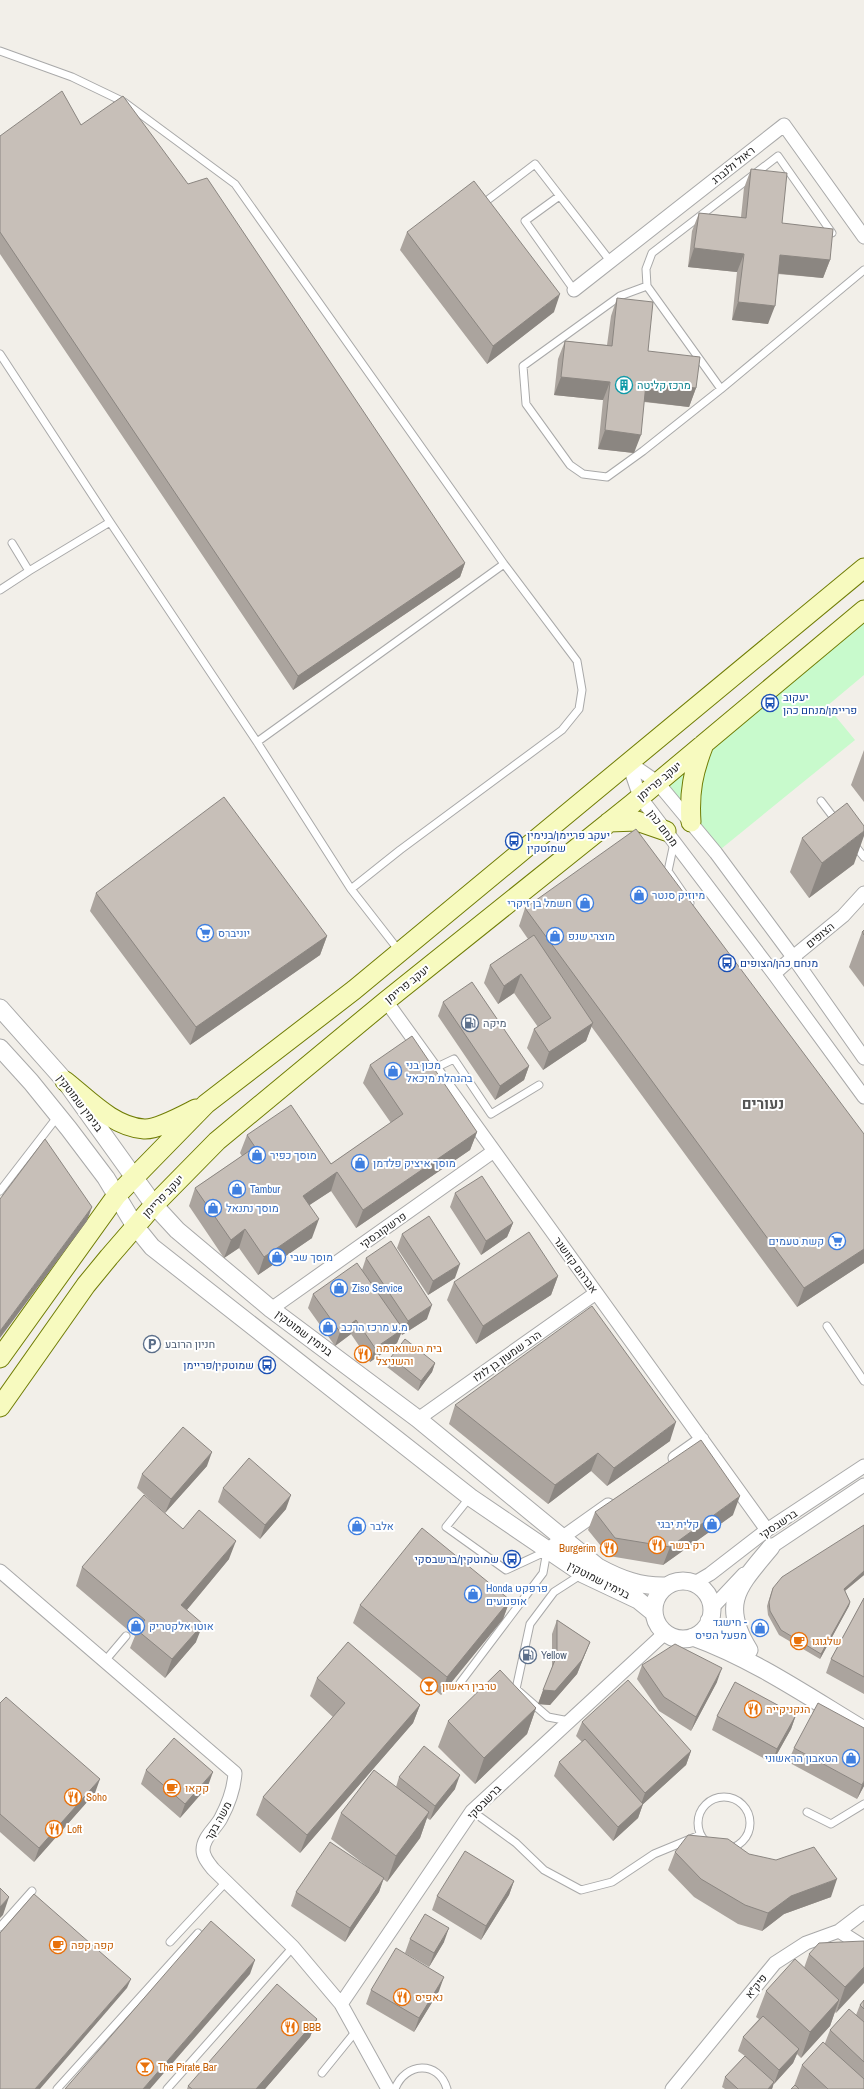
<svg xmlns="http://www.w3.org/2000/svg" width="864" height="2089" font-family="'Archivo Narrow',Heebo,sans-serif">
<rect width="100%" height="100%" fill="#f2efe9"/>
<path fill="#c8facc" d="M864 610V675L827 706 855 740 716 853 661 787Z"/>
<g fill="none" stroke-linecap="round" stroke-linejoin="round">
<g stroke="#a9a9a9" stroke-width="9">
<path id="service" d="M0 51 72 77 124 102 235 184 504 564 577 661 582 690 579 709 562 730 400 850 351 889
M558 197 525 221 574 290
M489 199 535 164 611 262
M832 233 778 156 652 253 646 269 647 286 721 389 864 270
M647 286 620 296 523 366 526 404 570 465 583 474 607 477 643 451 721 389
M0 354 110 522
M12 543 29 571
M0 590 29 571 110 522 257 742 351 889 400 952
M257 742 504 564
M821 801 837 822
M674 843 668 871 690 903
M853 843 864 857
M435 1068 454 1059 491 1114 539 1085
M0 1191 58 1116
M827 1326 864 1381
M470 1497 446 1527 506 1570 547 1551
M104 1662 126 1636
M460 1683 543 1573 547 1551
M569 1721 548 1717 516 1689 530 1624 554 1592 582 1574
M698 1823a26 26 0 1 1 52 0a26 26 0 1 1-52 0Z
M472 1811 516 1843 544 1870 581 1890 612 1882 654 1854 700 1835
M807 1812 831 1824 864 1804
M0 1927 32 1891
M170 1942 226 1882
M322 2073 356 2031
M57 2089 198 1933
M167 2089 293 1947
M395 2089C405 2062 439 2060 447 2089"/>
</g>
<g stroke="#a9a9a9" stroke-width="15">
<path id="minor" d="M574 290 784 125 864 237
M628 762 640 797 774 974 864 1097
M628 762 657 782 716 853 793 957 864 1058
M774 974 793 957 843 916 864 893
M386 1001 767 1530
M271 1309 494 1151
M418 1419 596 1293
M675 1458 702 1439
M547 1551 563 1537 608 1505
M765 1553 771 1547 864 1485
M0 1571 235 1773C234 1789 229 1803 221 1818 216 1828 203 1837 203 1850 203 1857 209 1864 213 1869L293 1947 341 2004 388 2089
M693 1584 710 1574 767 1530 864 1466
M711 1609 744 1574
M839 1931 864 1947
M341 2004 472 1811 665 1633
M672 2089 775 1963 806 1943 839 1931 864 1912"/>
</g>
<g stroke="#a9a9a9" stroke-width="19">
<path id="tertiary" d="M0 1008 65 1081 154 1205 177 1230 271 1309 418 1419 598 1567C620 1579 641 1587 667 1586
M0 1048 31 1082 69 1129 106 1178 135 1226 152 1247 470 1497 583 1574 638 1600 654 1613
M654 1610a29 29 0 1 1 58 0a29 29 0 1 1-58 0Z
M709 1621 725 1636 747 1650
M693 1637C754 1659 809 1697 864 1730
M749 1650C719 1602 740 1585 771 1547"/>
</g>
<g stroke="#707d05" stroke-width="21">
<path id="secondary" d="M609 822 637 821 666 831
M691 822C689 792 693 772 704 744
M65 1081C88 1099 113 1127 144 1129 157 1130 184 1115 196 1109
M0 1358 117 1195 206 1104 354 990 864 568
M0 1407 86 1285 109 1257 154 1205 217 1141 386 1001 632 804 864 610"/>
</g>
<use href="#service" stroke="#fff" stroke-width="7"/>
<use href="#minor" stroke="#fff" stroke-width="13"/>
<use href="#tertiary" stroke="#fff" stroke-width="17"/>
<use href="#secondary" stroke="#f7fabf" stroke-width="19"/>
</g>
<path fill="#aba49e" d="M81 125 465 563 460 577 293 690 0 254V136Z
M751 169 782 223 830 260 823 278 778 274 768 324 732 320 737 272 688 267 692 231 699 213 741 217 744 188Z
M407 232 554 312 487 364 400 250Z
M617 298 648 351 696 388 689 407 644 402 634 453 598 449 603 400 554 395 558 359 565 341 607 345 611 316Z
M864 750V802L851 785Z
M802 838 854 864 809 898 790 872Z
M96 893 327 936 320 955 190 1045 90 911Z
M525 908 864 1134V1263L797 1307 591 1026 586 1041 543 1070 527 1048 534 1029 538 1027 514 993 498 1004 484 983 490 965 528 939 519 926Z
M864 930V987L849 967 862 932Z
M443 1002 529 1066 524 1080 495 1100 438 1016Z
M370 1065 477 1132 470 1150 356 1228 331 1191 309 1205 312 1238 258 1275 239 1248 224 1258 189 1206 195 1188 242 1156 240 1153 247 1135 331 1164 391 1123 363 1083Z
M455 1193 513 1223 507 1237 481 1255 450 1207Z
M402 1234 455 1278 428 1295 397 1248Z
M366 1258 427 1319 402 1335 401 1333 397 1343 370 1362 351 1334 335 1346 308 1308 313 1294 362 1270Z
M558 1276 551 1295 476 1344 447 1300 454 1282Z
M391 1357 435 1363 432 1372 418 1391 387 1367Z
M455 1405 670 1441 607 1486 591 1471 548 1504 449 1424Z
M207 1466 165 1513 137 1488 142 1474Z
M223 1488 286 1509 260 1539 218 1502Z
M595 1512 733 1515 663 1565 609 1556 588 1530Z
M864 1525V1575L845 1591 850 1602 849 1606 820 1659 779 1635 768 1615 767 1606 771 1593 773 1588Z
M183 1529 229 1559 187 1610 196 1642 165 1678 130 1648 135 1636 76 1586 82 1567Z
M864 1598V1694L826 1673 831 1659Z
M510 1600 503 1619 441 1695 353 1623 360 1605Z
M557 1620 590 1642 577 1674 550 1705 538 1704 552 1668V1634Z
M642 1665 717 1682 691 1731 659 1711 637 1679Z
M317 1678 420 1705 413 1723 300 1853 256 1815 263 1797 333 1717 310 1696Z
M0 1703 95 1793 34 1862 0 1832Z
M536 1708 527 1734 475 1784 438 1747 448 1721Z
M796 1715 791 1729 772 1763 712 1730 717 1716Z
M582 1722 691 1751 686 1765 643 1804 638 1818 613 1841 554 1776 559 1762 582 1742 576 1736Z
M794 1748 864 1786 857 1799 788 1762Z
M146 1770 208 1786 180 1818 141 1784Z
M399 1777 455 1789 430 1820 427 1818 420 1838 387 1882 383 1879 379 1892 345 1942 291 1906 296 1892 373 1871 331 1839 341 1813 396 1787Z
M675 1852 749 1854 831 1897 784 1914 762 1931 738 1924 694 1897 668 1870Z
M514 1881 509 1895 481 1940 432 1910 437 1896Z
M410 1939 444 1942 429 1967 405 1953Z
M864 1941 836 2013 835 2012 830 2026 801 2058 797 2054 793 2063 774 2084V2083L772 2089H725L722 2087 725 2077 745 2056 738 2051 743 2037 759 2019 756 2017 766 1991 804 1968 809 1954Z
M371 1990 439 1991 414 2032 366 2004Z
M864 2000V2089H791L794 2086 802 2065 825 2043 830 2030 856 2015 860 2005Z
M317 2019 310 2037 265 2089H187L188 2086Z"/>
<path fill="#8b8681" d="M694 248 744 254 737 272 688 267Z
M780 255 830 260 823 278 774 273Z
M560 294 554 312 487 364 493 346Z
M738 302 775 306 768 324 732 320Z
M561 377 610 382 603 400 554 395Z
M646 383 696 388 689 407 640 401Z
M605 430 641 435 634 453 598 449Z
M465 563 460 577 293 690 298 676Z
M864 831V836L854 864 809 898 822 863Z
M327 936 320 955 190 1045 196 1027Z
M521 974 514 993 498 1004 504 986Z
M593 1023 586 1041 543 1070 549 1052Z
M529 1066 524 1080 495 1100 500 1086Z
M477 1132 470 1150 356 1228 363 1210Z
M337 1172 331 1191 296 1214 303 1196Z
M92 1207 87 1221 0 1338V1331Z
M319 1219 312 1238 258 1275 264 1257Z
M513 1223 507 1237 481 1255 486 1241Z
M245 1229 239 1248 224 1258 231 1240Z
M864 1249V1263L797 1307 804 1288Z
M460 1264 455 1278 428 1295 433 1281Z
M558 1276 551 1295 476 1344 483 1326Z
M432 1305 427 1319 402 1335 408 1321Z
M356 1320 351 1334 335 1346 340 1332Z
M403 1329 397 1343 370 1362 375 1348Z
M435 1363 432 1372 418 1391 421 1381Z
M676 1422 670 1441 607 1486 614 1468Z
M212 1452 207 1466 165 1513 171 1499Z
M598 1453 591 1471 548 1504 555 1485Z
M291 1495 286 1509 260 1539 265 1525Z
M740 1496 733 1515 663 1565 670 1547Z
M236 1541 229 1559 175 1624 181 1605Z
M864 1571V1575L842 1593 844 1589Z
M510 1600 503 1619 441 1695 447 1677Z
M850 1602 849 1606 820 1659 821 1654Z
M203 1624 196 1642 165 1678 172 1659Z
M590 1642 577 1674 550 1705 538 1704 543 1690Z
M722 1668 717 1682 691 1731 696 1717Z
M420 1705 413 1723 300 1853 307 1835Z
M536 1708 527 1734 475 1784 484 1758Z
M796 1715 791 1729 772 1763 777 1749Z
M691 1751 686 1765 640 1807 645 1793Z
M213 1772 208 1786 180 1818 185 1804Z
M460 1775 455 1789 430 1820 435 1806Z
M100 1779 95 1793 34 1862 39 1848Z
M864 1781V1786L857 1799 862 1785Z
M643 1804 638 1818 613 1841 618 1827Z
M429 1812 420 1838 387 1882 396 1856Z
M384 1878 379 1892 345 1942 350 1928Z
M837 1879 831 1897 784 1914 762 1931 768 1913 791 1896Z
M514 1881 509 1895 481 1940 486 1926Z
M9 1897 3 1915 0 1918V1907Z
M449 1928 444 1942 429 1967 434 1953Z
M255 1960 250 1974 150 2089H143Z
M864 1967V1983L836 2013 845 1987Z
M444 1977 439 1991 414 2032 419 2018Z
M131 1979 127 1988 40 2089H35Z
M839 2000 830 2026 801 2058 810 2032Z
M317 2019 310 2037 265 2089H256Z
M799 2049 793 2063 774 2084 779 2070Z
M774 2082 772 2089H768Z"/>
<path fill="#c7bfb8" stroke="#8b8681" d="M62 91 81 125 123 96 188 184 207 178 465 563 298 676 0 232V136Z
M751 169 787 173 782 223 833 229 830 260 780 255 775 306 738 302 744 254 694 248 699 213 746 218Z
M474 181 560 294 493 346 407 232Z
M617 298 653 302 648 351 700 357 696 388 646 383 641 435 605 430 610 382 561 377 565 341 612 346Z
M224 797 327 936 196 1027 96 893Z
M847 803 864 826V831L822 863 802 838Z
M636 829 864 1134V1249L804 1288 525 908Z
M864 930V935L862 932Z
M534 935 593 1023 549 1052 534 1029 551 1018 521 974 504 986 490 965Z
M472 982 529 1066 500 1086 443 1002Z
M412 1036 477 1132 363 1210 337 1172 303 1196 319 1219 264 1257 245 1229 231 1240 195 1188 255 1147 247 1135 291 1105 331 1164 403 1114 370 1065Z
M45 1139 92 1207 0 1331V1199Z
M482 1176 513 1223 486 1241 455 1193Z
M429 1216 460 1264 433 1281 402 1234Z
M529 1232 558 1276 483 1326 454 1282Z
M391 1241 432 1305 408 1321 366 1258Z
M357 1263 403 1329 375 1348 356 1320 340 1332 313 1294Z
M592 1306 676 1422 614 1468 598 1453 555 1485 455 1405Z
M405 1339 435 1363 421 1381 391 1357Z
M183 1427 212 1452 171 1499 142 1474Z
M701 1440 740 1496 670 1547 615 1538 595 1512Z
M249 1458 291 1495 265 1525 223 1488Z
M144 1495 183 1529 199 1510 236 1541 181 1605 203 1624 172 1659 137 1630 145 1620 82 1567Z
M864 1525V1571L844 1589 850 1602 821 1654 781 1630 770 1611 769 1602 773 1588 782 1577Z
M422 1528 510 1600 447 1677 360 1605Z
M864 1598V1677L831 1659Z
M557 1620 590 1642 582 1660 555 1691 543 1690 557 1655Z
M348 1642 420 1705 307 1835 263 1797 345 1703 317 1678Z
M675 1644 722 1668 696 1717 664 1697 642 1665Z
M500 1670 536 1708 484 1758 448 1721Z
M628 1680 691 1751 645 1793 582 1722Z
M735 1682 796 1715 777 1749 717 1716Z
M6 1697 100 1779 39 1848 0 1814V1703Z
M818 1703 864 1728V1781L862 1785 794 1748Z
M174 1738 213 1772 185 1804 146 1770Z
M585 1739 643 1804 618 1827 559 1762Z
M424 1746 460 1775 435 1806 399 1777Z
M374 1770 429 1812 396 1856 341 1813Z
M688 1835 728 1839 749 1854 776 1860 814 1847 837 1879 791 1896 768 1913 745 1905 701 1879 675 1852Z
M330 1842 384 1878 350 1928 296 1892Z
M465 1851 514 1881 486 1926 437 1896Z
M0 1888 9 1897 0 1907Z
M34 1894 131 1979 35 2089H0V1933Z
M425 1914 449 1928 434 1953 410 1939Z
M211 1921 255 1960 143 2089H65Z
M864 1941V1967L845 1987 809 1954 819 1943Z
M396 1948 444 1977 419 2018 371 1990Z
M795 1959 839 2000 810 2032 766 1991Z
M277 1984 317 2019 256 2089H192L188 2086Z
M864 2000V2009L860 2005Z
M849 2009 864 2022V2062L830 2030Z
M763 2016 799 2049 779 2070 743 2037Z
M823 2042 864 2079V2089H828L802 2065Z
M745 2056 774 2082 768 2089H738L725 2077Z
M795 2085 799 2089H791Z"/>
<defs>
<g id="building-ring" transform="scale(0.9)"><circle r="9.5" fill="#fff" stroke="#0f9aa8" stroke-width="1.5"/><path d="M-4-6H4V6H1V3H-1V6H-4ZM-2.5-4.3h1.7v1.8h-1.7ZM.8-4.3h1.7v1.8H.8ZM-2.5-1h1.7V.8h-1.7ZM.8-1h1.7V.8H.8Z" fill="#0f9aa8"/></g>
<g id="bus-ring" transform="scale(0.9)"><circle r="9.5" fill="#fff" stroke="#1a4fb4" stroke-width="1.5"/><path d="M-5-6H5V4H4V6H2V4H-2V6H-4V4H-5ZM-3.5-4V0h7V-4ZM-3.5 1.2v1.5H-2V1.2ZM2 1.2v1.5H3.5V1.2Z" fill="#1a4fb4"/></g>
<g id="shop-ring" transform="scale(0.9)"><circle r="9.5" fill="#fff" stroke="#3f7fe0" stroke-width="1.5"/><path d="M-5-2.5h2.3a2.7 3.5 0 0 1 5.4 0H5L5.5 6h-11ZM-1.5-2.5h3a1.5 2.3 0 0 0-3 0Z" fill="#3f7fe0"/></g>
<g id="supermarket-ring" transform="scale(0.9)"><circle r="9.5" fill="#fff" stroke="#3f7fe0" stroke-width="1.5"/><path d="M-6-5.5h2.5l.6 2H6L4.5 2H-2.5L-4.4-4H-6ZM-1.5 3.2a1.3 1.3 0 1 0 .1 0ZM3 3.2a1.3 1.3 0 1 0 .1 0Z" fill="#3f7fe0"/></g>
<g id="fuel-ring" transform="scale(0.9)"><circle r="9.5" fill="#fff" stroke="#5c6f8a" stroke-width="1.5"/><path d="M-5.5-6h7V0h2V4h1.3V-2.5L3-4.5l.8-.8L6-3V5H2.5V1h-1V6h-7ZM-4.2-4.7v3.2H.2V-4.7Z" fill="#5c6f8a"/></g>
<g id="parking-ring" transform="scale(0.9)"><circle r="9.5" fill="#fff" stroke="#5c6f8a" stroke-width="1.5"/><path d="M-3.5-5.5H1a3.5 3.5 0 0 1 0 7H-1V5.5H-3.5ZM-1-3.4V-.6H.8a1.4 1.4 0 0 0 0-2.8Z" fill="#5c6f8a"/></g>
<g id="restaurant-ring" transform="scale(0.9)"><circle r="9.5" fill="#fff" stroke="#e8710a" stroke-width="1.5"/><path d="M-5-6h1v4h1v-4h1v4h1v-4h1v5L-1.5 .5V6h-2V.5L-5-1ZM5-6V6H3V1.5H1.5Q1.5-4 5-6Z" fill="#e8710a"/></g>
<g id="cafe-ring" transform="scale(0.9)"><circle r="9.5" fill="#fff" stroke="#e8710a" stroke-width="1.5"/><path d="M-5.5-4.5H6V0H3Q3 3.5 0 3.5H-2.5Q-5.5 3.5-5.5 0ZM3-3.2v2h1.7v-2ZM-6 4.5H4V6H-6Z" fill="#e8710a"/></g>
<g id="bar-ring" transform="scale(0.9)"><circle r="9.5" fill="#fff" stroke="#e8710a" stroke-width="1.5"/><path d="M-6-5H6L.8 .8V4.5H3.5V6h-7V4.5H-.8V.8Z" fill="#e8710a"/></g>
</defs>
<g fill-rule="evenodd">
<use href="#building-ring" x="624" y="385"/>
<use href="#bus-ring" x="770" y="703"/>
<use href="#bus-ring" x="514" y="841"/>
<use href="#shop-ring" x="639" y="895"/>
<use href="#shop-ring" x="585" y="903"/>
<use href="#supermarket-ring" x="205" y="933"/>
<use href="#shop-ring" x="555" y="936"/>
<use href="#bus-ring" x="727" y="963"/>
<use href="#fuel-ring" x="470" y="1023"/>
<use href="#shop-ring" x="393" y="1071"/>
<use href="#shop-ring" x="257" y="1155"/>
<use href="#shop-ring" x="360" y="1163"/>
<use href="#shop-ring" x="237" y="1189"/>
<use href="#shop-ring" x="213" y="1208"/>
<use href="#supermarket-ring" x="837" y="1241"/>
<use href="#shop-ring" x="277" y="1257"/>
<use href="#shop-ring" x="339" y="1288"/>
<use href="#shop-ring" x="328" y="1327"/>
<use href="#parking-ring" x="152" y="1344"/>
<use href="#restaurant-ring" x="363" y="1354"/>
<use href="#bus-ring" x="267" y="1365"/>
<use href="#shop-ring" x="712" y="1524"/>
<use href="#shop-ring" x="357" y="1526"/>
<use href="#restaurant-ring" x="657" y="1545"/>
<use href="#restaurant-ring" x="609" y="1548"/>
<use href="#bus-ring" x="512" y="1559"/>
<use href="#shop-ring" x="473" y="1594"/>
<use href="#shop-ring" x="136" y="1626"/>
<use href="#shop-ring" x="760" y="1628"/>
<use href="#cafe-ring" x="799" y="1641"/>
<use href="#fuel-ring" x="528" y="1655"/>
<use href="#bar-ring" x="429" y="1686"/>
<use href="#restaurant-ring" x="753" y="1709"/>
<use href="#shop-ring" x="851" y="1758"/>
<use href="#cafe-ring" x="172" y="1788"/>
<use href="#restaurant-ring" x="73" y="1797"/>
<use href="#restaurant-ring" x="54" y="1829"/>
<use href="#cafe-ring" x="58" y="1945"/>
<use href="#restaurant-ring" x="402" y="1997"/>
<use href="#restaurant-ring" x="290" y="2027"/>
<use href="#bar-ring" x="145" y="2067"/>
</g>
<g text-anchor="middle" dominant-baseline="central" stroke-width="4" stroke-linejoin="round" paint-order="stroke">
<g font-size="11" fill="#222" stroke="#fff">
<text transform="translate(733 165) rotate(-39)">ראול ולנברג</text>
<text transform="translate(659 781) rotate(-40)">יעקב פריימן</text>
<text transform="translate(663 828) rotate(53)">מנחם כהן</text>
<text transform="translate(820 935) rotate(-39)">הצופים</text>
<text transform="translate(407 984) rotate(-39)">יעקב פריימן</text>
<text transform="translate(80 1103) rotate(53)">בנימין שמוטקין</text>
<text transform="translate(163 1196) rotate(-46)">יעקב פריימן</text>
<text transform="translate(383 1230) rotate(-35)">פרשקובסקי</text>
<text transform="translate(576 1265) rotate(54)">אברהם קזושנר</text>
<text transform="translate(304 1333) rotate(37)">בנימין שמוטקין</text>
<text transform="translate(507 1356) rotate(-35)">הרב שמעון בן לולו</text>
<text transform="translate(778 1524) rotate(-34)">ברשבסקי</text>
<text transform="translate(599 1580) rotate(27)">בנימין שמוטקין</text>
<text transform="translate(484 1802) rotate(-46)">ברשבסקי</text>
<text transform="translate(218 1821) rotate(-61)">משה בקר</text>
<text transform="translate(756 1986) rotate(-51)">פיק"א</text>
</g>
<g font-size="11" fill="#0d838f" stroke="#fff" text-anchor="start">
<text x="637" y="385">מרכז קליטה</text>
</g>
<g font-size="11" fill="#164399" stroke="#fff" text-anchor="start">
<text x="783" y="697">יעקוב<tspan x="783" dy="13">פריימן/מנחם כהן</tspan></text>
<text x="527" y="835">יעקב פריימן/בנימין<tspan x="527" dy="13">שמוטקין</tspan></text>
<text x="740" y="963">מנחם כהן/הצופים</text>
<text x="254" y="1365" text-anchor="end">שמוטקין/פריימן</text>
<text x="499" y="1559" text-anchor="end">שמוטקין/ברשבסקי</text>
</g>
<g font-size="11" fill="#366cbe" stroke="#fff" text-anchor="start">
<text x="652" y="895">מיוזיק סנטר</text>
<text x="572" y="903" text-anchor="end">חשמל בן זיקרי</text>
<text x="218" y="933">יוניברס</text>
<text x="568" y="936">מוצרי שנפ</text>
<text x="406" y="1065">מכון בני<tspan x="406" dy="13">בהנהלת מיכאל</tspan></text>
<text x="270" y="1155">מוסך כפיר</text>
<text x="373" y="1163">מוסך איציק פלדמן</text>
<text x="250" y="1189">Tambur</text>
<text x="226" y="1208">מוסך נתנאל</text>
<text x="824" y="1241" text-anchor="end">קשת טעמים</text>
<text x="290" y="1257">מוסך שבי</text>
<text x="352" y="1288">Ziso Service</text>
<text x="341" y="1327">מ.ע מרכז הרכב</text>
<text x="699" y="1524" text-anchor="end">קלית יבגי</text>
<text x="370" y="1526">אלבר</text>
<text x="486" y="1588">Honda פרפקט<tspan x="486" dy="13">אופנועים</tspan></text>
<text x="747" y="1622" text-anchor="end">חישגד -<tspan x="747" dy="13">מפעל הפיס</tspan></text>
<text x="149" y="1626">אוטו אלקטריק</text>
<text x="838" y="1758" text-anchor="end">הטאבון הראשוני</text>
</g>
<g font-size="11" fill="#4e5e75" stroke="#fff" text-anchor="start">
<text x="483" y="1023">מיקה</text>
<text x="165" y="1344">חניון הרובע</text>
<text x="541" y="1655">Yellow</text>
</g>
<g font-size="11" fill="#c56008" stroke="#fff" text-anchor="start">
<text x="376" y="1348">בית השווארמה<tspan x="376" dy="13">והשניצל</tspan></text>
<text x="670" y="1545">רק בשר</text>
<text x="596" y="1548" text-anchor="end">Burgerim</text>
<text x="812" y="1641">שלגוגו</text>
<text x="442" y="1686">טרבין ראשון</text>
<text x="766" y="1709">הנקניקייה</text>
<text x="185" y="1788">קקאו</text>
<text x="86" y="1797">Soho</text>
<text x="67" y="1829">Loft</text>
<text x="71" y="1945">קפה קפה</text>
<text x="415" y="1997">נאפיס</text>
<text x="303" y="2027">BBB</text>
<text x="158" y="2067">The Pirate Bar</text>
</g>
<g font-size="15" font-weight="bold" fill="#555" stroke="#fff">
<text x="763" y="1103">נעורים</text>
</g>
</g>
</svg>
